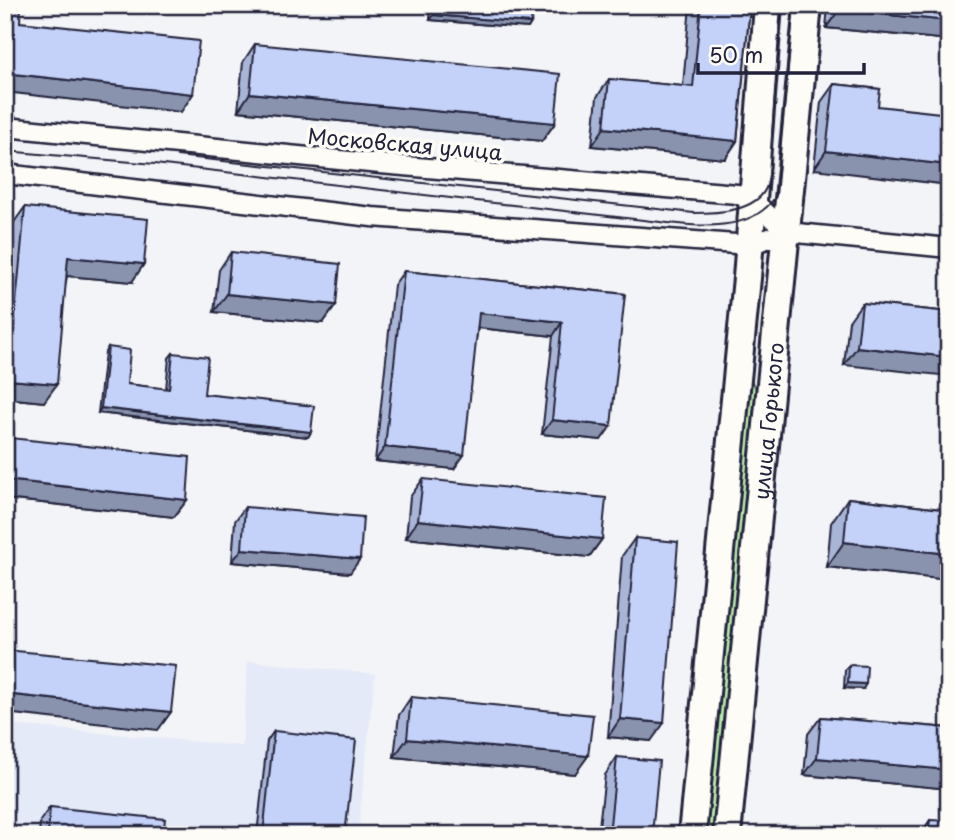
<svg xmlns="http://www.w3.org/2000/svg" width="954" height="840" font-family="'Playpen Sans',sans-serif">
<rect width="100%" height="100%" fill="#f2f4f7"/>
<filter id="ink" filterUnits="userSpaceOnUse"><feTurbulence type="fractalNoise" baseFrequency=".0143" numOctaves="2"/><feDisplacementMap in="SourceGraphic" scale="14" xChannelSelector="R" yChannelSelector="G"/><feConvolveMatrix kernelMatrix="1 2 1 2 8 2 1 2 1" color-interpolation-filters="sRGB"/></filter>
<g filter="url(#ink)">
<path fill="#e4eaf8" d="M248 661 375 674 358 835H5V724L242 746Z"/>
<path fill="#bbeeae" stroke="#6e8874" stroke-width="2" d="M746 372 759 393 715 835H702Z"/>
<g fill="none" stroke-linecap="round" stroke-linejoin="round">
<g stroke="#22223b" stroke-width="23">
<path id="street" d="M5 127 380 164 737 194 753 201 787 232
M5 174 372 217 749 245 787 232 949 248"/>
</g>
<g stroke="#22223b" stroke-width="32">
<g id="secondary">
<path d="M692 835 747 278 768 5"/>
<path id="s1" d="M727 835 808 5"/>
</g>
</g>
<use href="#street" stroke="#fdfcf7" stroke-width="18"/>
<use href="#secondary" stroke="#fdfcf7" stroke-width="26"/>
<path stroke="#22223b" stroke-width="2" d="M772 134 781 5
M5 151 155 164 643 220C683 224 749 238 776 196L794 5
M177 156 694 213C716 213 755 212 766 188 769 182 769 173 770 166"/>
</g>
<path fill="#a9b5d6" stroke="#22223b" stroke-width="2" d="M431 5H533L531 23 528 28 430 20Z
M690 5H750L737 141 725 159 592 146 597 97 609 79 683 86Z
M828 5H949V40L826 28Z
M255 44 555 123 542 141 238 111 243 62Z
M834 84 880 89 814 169 821 102Z
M25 207 132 282 67 276 44 402 5 398V299L12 225Z
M231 252 336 305 323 323 214 312 219 270Z
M404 271 625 294 601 440 542 434 553 336 478 328 454 469 375 461 394 285Z
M862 303 949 312 844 365 849 321Z
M108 347 127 384 166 389 169 358 173 353 204 394 311 432 308 437 98 413 105 352Z
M10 438 187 500 174 517 5 499V444Z
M423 479 602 539 589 557 406 538 410 497Z
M848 498 949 510V580L827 567 831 523Z
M245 507 350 573 232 562 235 521Z
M635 538 651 741 608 737 622 556Z
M849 665 863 689 844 688 845 670Z
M411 697 575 774 394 757 399 715Z
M821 717 949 728V789L804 775 808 734Z
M274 731 345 835H257L267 741Z
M617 757 652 835H598L605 775Z
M50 807 163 835H39L40 821Z
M930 820 949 835H920Z"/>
<path fill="#8993ae" stroke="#22223b" stroke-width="2" d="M839 10 949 21V40L826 28Z
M434 15 531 23 528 28 430 20Z
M5 73 193 94 181 112 5 92Z
M250 93 555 123 542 141 238 111Z
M604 128 737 141 725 159 592 146Z
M826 151 949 165V185L814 169Z
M68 257 144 264 132 282 56 275Z
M227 294 336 305 323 323 214 312Z
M479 313 562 322 553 336 470 327Z
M857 347 949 357V376L844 365Z
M9 380 57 384 44 402 5 398V384Z
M101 408 311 432 308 437 98 413Z
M552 420 611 426 601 440 542 434Z
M385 447 464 455 454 469 375 461Z
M6 480 187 500 174 517 5 499V482Z
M418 520 602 539 589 557 406 538Z
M844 542 949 554V580L827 567Z
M242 549 360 559 350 573 232 562Z
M848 683 866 684 863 689 844 688Z
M5 694 171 712 158 730 5 713Z
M620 719 664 723 651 741 608 737Z
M407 739 588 756 575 774 394 757Z
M817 758 949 770V789L804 775Z"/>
<path fill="#c4d2f9" stroke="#22223b" stroke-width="2" d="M5 5 21 6 20 22 199 41 193 94 5 73Z
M434 5H533L531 23 434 15Z
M701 5H750L737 141 604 128 609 79 693 87Z
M839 5H949V21L839 10Z
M255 44 560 74 555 123 250 93Z
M834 84 880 89 878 106 949 114V165L826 151Z
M25 207 148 219 144 264 68 257 57 384 9 380Z
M231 252 340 264 336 305 227 294Z
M404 271 625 294 611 426 552 420 562 322 479 313 464 455 385 447Z
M862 303 949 312V357L857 347Z
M108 347 130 350 127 384 169 389 173 353 208 357 204 394 314 406 311 432 101 408Z
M10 438 190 457 187 500 6 480Z
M423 479 606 498 602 539 418 520Z
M848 498 949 510V554L844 542Z
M245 507 363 517 360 559 242 549Z
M635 538 678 542 664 723 620 719Z
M5 650 176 666 171 712 5 694Z
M849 665 867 666 866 684 848 683Z
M411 697 593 715 588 756 407 739Z
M821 717 949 728V770L817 758Z
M274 731 356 740 345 835H263Z
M617 757 659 761 652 835H609Z
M50 807 165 819 163 835H48Z
M930 820 949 821V835H928Z
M763 829 803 833 802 835H762Z"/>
</g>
<g text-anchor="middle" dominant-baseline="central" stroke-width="7" stroke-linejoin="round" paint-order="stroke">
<g font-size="21" fill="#22223b" stroke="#fdfcf7">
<text transform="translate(405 143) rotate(5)">Московская улица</text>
<text stroke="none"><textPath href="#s1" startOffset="416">улица Горького</textPath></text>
</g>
</g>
<rect width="954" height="840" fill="none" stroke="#fdfcf7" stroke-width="28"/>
<rect x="14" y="14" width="926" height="812" fill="none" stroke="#22223b" stroke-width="2.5" filter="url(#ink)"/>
<path d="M698 63v10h166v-10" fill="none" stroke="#22223b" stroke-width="3.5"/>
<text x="709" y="63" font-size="21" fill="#22223b" stroke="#fdfcf7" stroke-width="5" paint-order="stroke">50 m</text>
</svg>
